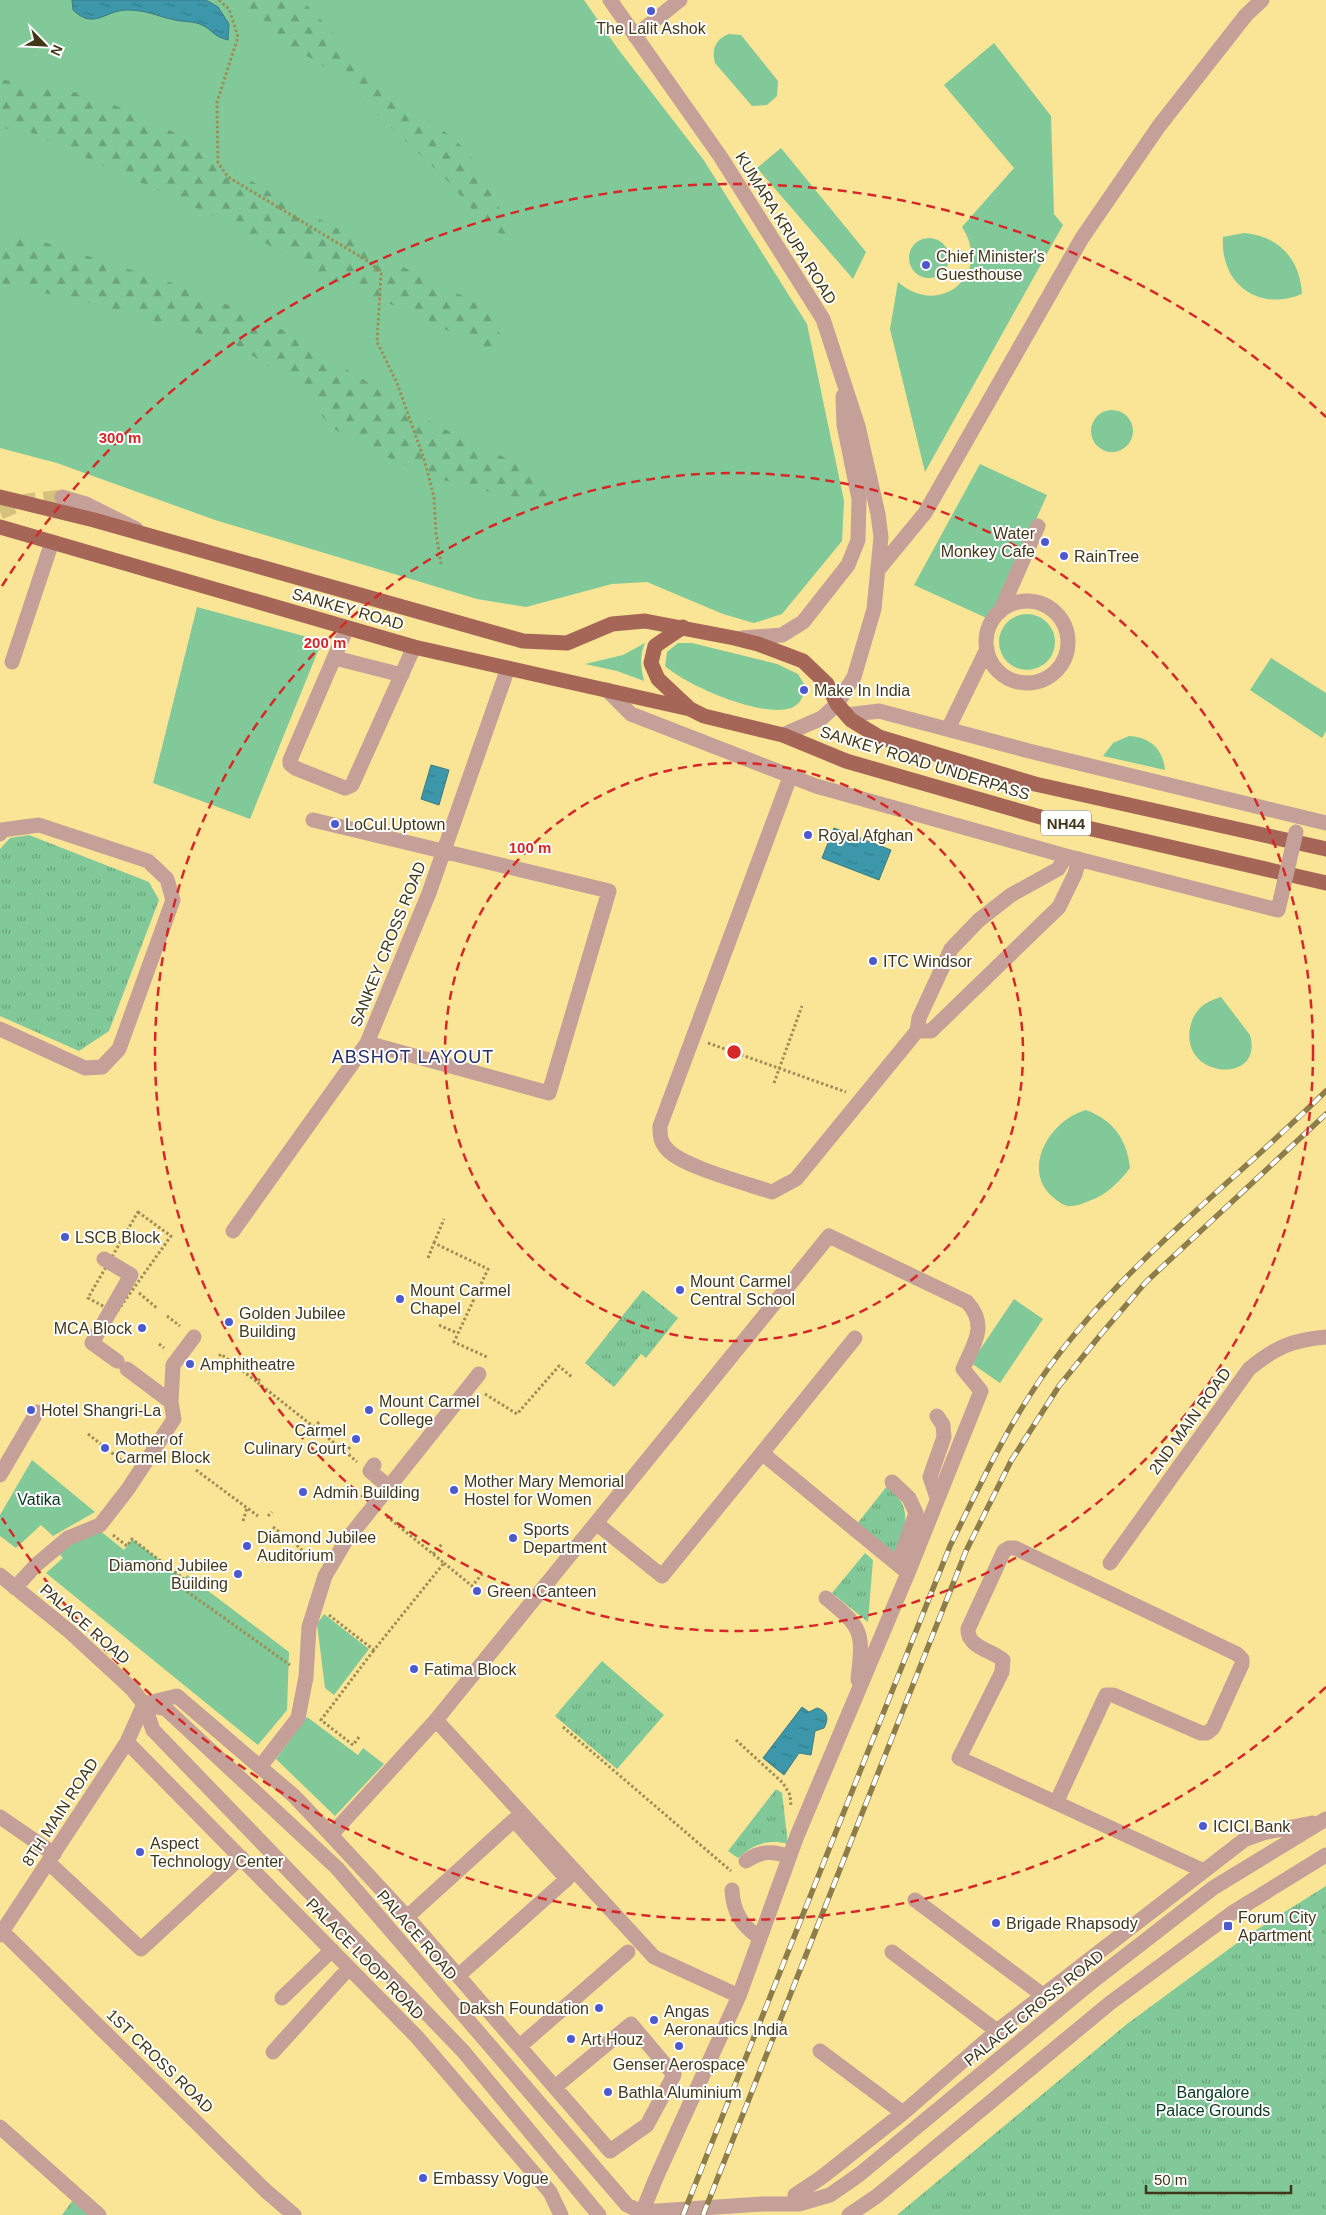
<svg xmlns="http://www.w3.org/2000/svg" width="1326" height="2215" font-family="Helvetica,sans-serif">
<defs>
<pattern id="forest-firs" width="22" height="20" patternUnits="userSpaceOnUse" patternTransform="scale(1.25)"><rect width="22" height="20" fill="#81c998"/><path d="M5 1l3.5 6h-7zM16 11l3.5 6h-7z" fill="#6ba47b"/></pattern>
<pattern id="park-tufts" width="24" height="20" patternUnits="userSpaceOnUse" patternTransform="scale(1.25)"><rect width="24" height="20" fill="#81c998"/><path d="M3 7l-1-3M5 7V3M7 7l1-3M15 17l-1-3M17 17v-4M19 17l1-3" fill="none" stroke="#6ba47b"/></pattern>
<pattern id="water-ripples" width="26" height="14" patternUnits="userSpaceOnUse" patternTransform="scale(1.25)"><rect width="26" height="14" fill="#3c97aa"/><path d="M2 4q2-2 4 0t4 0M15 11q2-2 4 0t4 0" fill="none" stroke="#347c89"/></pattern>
</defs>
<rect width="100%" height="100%" fill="#fae496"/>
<path fill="#81c998" d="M0 0H584L618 49 703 159 807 324 844 501 842 541 782 614 754 623 723 614 647 582 612 584 526 607 477 599 215 520 57 463 0 448Z
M729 34 741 35 778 81 777 96 767 105 752 106 715 63C711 49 716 39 729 34Z
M994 43 1051 116 1054 214 1063 225 925 472 890 329 898 282C940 319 993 274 962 227L1014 168 944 85Z
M781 148 866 252 853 279 757 168Z
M1244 233C1279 236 1300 259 1302 294 1258 312 1220 284 1223 237Z
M909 258a20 20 0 1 1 40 0a20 20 0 1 1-40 0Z
M1091 431a21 21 0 1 1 42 0a21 21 0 1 1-42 0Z
M980 464 1047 495 991 620 914 585Z
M197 607 322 641 250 819 153 783Z
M999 642a28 28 0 1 1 56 0a28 28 0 1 1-56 0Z
M645 643C639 656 641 668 644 681L617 671 585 664 623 655Z
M678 643H692L777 664 798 674 806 687C804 695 800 705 791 708 761 718 688 686 665 666L667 652Z
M1271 658 1326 693V731L1322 738 1250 690Z
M1129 736C1150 737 1163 749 1165 770L1103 756 1113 743Z
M1221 997 1250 1035C1265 1086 1176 1079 1191 1024 1195 1009 1206 1001 1221 997Z
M1086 1110C1113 1120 1127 1139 1130 1168 1119 1182 1107 1195 1089 1201 1084 1203 1077 1206 1071 1206 1065 1207 1059 1202 1054 1198 1020 1171 1049 1120 1086 1110Z
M1014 1299 1043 1319 1000 1383 971 1363Z
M32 1460 95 1512 53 1536 41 1525 16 1548 0 1536V1515Z
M99 1530 124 1550 132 1539 184 1579 187 1575 289 1652 287 1710 258 1745 46 1573 63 1558 59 1554 73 1542Z
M324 1614 369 1649 334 1695 325 1688 317 1624Z
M307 1717 358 1755 363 1748 384 1764 335 1816 276 1759Z"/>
<path fill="url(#forest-firs)" d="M234 0H301L314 12 356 58 428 120 455 139 476 164 509 226 508 236 490 230 447 180 348 87 317 61 290 48Z
M0 79 90 95 160 124 273 194 344 232 393 262 483 306 502 337 490 352 421 317 326 277 225 221 27 131 0 128Z
M0 234 34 239 197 291 285 331 440 427 531 470 548 481 550 498 510 497 431 477 364 447 331 427 308 398 280 373 234 344 102 306 0 283Z"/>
<path fill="url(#park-tufts)" d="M29 835 149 882 159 900 109 1031 79 1051 0 1016V849L10 838Z
M643 1290 678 1318 646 1358 641 1354 614 1387 585 1363Z
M887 1486C914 1509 906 1524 895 1554L857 1524Z
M865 1553 873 1560 868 1622 832 1593Z
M602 1661 664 1715 617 1769 555 1716Z
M776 1789 782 1793 788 1844C768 1839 753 1844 738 1858L728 1851Z
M1326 1886V2215H897L1127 2024 1248 1935Z
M75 2197 95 2215H62Z"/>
<path fill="url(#water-ripples)" stroke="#3e7a7e" d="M72 0H206L218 7 229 24 228 40C212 36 213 30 202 25 194 21 183 22 175 20 156 16 147 10 126 10 104 11 94 30 73 10Z
M431 765 449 770 439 805 421 799Z
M834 828 891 850 879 880 822 858Z
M802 1707 809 1712 817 1708C828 1711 829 1719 824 1728L815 1731 811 1755 799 1753 784 1775 763 1758Z"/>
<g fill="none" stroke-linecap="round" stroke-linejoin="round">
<path stroke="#d5c17d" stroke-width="15" stroke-dasharray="15 8" stroke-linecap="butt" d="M0 512 27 501 62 497"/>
<path stroke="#9d8d56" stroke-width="3" stroke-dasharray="2.5 2.5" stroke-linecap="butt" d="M219 0 229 9 238 37 217 102 218 163 228 177 371 263 381 274 377 342 397 383 424 459 434 497 436 533 441 564
M708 1043 846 1092
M774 1083 802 1006
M138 1212 171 1236 116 1313 88 1298Z
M434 1243 444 1219
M428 1258 434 1243 488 1269 454 1342 487 1357
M139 1293 158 1309
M167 1316 180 1326
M439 1325 457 1333
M159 1344 164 1348
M219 1356 221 1354 257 1382
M260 1379 257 1382 314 1427
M485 1394 517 1414 559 1366 573 1378
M319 1422 314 1427 346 1452
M88 1434 126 1464
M350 1447 346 1452 357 1462
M196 1470 258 1516
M268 1516 272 1512
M243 1521 247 1508
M273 1527 299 1547 313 1563
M113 1535 127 1546 132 1539 184 1579 179 1586 290 1665
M271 1541 283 1535
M433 1554 442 1544
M444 1563 472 1586 483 1573
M329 1615 374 1650 444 1563 385 1515
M563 1727 731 1871
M359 1737 353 1745 321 1720 374 1650
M736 1740 783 1783 790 1795 791 1806"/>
<path stroke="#c5a098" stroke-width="15" d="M610 0 720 156 823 319 858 426 878 514 881 537 874 609 854 677 837 704 822 718 783 735
M635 36 680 0
M62 497 86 504 136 529
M878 570 925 513 1082 238 1159 126 1246 15 1262 0
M986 642a41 41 0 1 1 82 0a41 41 0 1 1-82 0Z
M1000 612 1038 526
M347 628 290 760V764L295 768 345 788 352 785 414 647
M742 638 782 635 803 622 848 565 858 540 859 499 844 425 843 396
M335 658 402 675
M12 662 52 542
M607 690 631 714 816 786 1066 856 1278 910 1281 897
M847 715 879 711 1029 751 1326 823
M948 729 987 649
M790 777 660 1126C660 1135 660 1141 666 1148 679 1166 749 1184 772 1192L796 1179 917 1031
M313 820 609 891 549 1093 367 1043
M0 834 2 830 39 825 148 861 167 879 173 900 119 1049 102 1067 85 1068 0 1029
M1066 856 1058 869 1011 895 979 920 951 949 919 1018 917 1031H931L1059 907 1075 874 1079 859
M233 1231 367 1043 429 893 508 668
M104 1259 131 1275 92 1343 117 1361
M855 1338 762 1453 908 1573
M171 1402 173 1365 194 1337
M374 1465 370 1471 389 1487
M0 1475 37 1412
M892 1482 909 1498 916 1513 898 1564
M937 1498 930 1477 944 1437 943 1425 937 1416
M596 1523 662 1576 762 1453
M1110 1563 1249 1369C1276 1347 1292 1340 1326 1337
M0 1575 69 1631 132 1689 144 1704 153 1730 463 2051 599 2215
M15 1588 36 1565 68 1538 100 1525 128 1489 174 1419 171 1402 127 1369
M826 1598C864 1629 863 1632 858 1680
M144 1704 177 1696 294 1796 331 1835 407 1917 610 2151 647 2125 674 2075 631 2024 555 2087
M147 1705 166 1709 337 1868 627 2205 642 2212
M436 1720 654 1957 739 1996
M127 1742 417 2037 550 2192 561 2215
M260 1767 298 1718 306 1677 309 1627 325 1576 345 1542 479 1374
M1056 1803 1106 1695H1113L1201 1733H1207L1213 1728 1242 1664V1659L1237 1654 1015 1548H1009L1004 1551 968 1629C967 1647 991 1650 1003 1660L1002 1672 959 1758 1204 1871
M0 1817 54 1854
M331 1835 436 1720 829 1236 967 1302C989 1326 973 1345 963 1369L981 1391 908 1573 797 1836 739 1996 656 2178 641 2215
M746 1861C760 1851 773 1850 789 1857
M48 1862 141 1949 241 1857
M732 1890C733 1912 742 1926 760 1938
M915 1900 1044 1996
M407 1917 514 1820 567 1879 458 1976
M3 1932 266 2191 294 2215
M0 1935 127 1742 144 1704
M892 1952 997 2031
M282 1998 332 1950
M520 2046 628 1952
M820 2051 903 2113
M273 2052 349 1968
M0 2127 99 2215
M795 2195 822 2177 903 2113 997 2031 1244 1840 1263 1833 1312 1823
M642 2212 762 2204H799L830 2195 860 2174 1093 1981 1213 1888 1326 1819
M849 2215 877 2196 1110 2003 1232 1913 1326 1855"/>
<path stroke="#a56658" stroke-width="15" d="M0 497 94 520 523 641 567 643 612 624 645 621 734 638 758 644 803 661 827 684 837 704 851 720 879 737 1035 784 1326 849
M0 527 414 647 690 709 704 716 783 735 846 761 1044 818 1326 883
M683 627 655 646 651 663 658 679 689 708"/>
<g stroke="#8c7d4a" stroke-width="5.5">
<path id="rail" d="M683 2215 950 1546C980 1485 1008 1424 1047 1370 1124 1263 1233 1183 1326 1091
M703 2215 966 1551 1011 1461 1059 1386 1102 1333 1146 1282 1326 1114"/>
</g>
<use href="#rail" stroke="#fff" stroke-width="4" stroke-dasharray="11" stroke-linecap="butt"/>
<path stroke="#c5a098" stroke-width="15" d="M1281 897 1296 832"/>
</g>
<g fill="none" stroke="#d62828" stroke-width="2.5" stroke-dasharray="9 6">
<circle cx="734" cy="1052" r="289"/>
<circle cx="734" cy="1052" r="579"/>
<path d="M1326 1687A868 868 0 0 1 2 1518M2 586A868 868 0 0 1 1326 417"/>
</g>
<g fill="#4d59cf" stroke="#fff" stroke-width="2">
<circle cx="651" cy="11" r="5"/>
<circle cx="926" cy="265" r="5"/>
<circle cx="1045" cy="542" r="5"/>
<circle cx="1064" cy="556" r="5"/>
<circle cx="804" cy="690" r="5"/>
<circle cx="335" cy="824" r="5"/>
<circle cx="808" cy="835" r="5"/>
<circle cx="873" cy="961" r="5"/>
<circle cx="65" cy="1237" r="5"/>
<circle cx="680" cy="1290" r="5"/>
<circle cx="400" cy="1299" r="5"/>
<circle cx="229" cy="1322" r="5"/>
<circle cx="142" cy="1328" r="5"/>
<circle cx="190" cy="1364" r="5"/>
<circle cx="31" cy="1410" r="5"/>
<circle cx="369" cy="1410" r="5"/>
<circle cx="356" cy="1439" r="5"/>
<circle cx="105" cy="1448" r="5"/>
<circle cx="454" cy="1490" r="5"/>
<circle cx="303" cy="1492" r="5"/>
<circle cx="513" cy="1538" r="5"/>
<circle cx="247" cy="1546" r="5"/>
<circle cx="238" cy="1574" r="5"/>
<circle cx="477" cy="1591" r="5"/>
<circle cx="414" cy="1669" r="5"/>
<circle cx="1203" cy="1826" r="5"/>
<circle cx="140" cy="1852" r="5"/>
<circle cx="996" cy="1923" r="5"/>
<rect x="1223" y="1921" width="10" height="10" rx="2.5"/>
<circle cx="599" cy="2008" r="5"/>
<circle cx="654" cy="2020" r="5"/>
<circle cx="571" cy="2039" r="5"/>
<circle cx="679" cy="2046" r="5"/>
<circle cx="608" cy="2092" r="5"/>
<circle cx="423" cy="2178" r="5"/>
</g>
<g text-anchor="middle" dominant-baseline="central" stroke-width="4" stroke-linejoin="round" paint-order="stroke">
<rect fill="#fff" stroke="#7a735d" stroke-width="1" x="1041" y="810.5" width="50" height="25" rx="4"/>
<g font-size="15" font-weight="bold" fill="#413717">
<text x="1066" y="823">NH44</text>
</g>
<g font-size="16" fill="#413717" stroke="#fff" text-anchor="start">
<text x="651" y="28" text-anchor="middle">The Lalit Ashok</text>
<text x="936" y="256">Chief Minister's<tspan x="936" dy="18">Guesthouse</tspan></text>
<text x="1035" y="533" text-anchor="end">Water<tspan x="1035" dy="18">Monkey Cafe</tspan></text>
<text x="1074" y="556">RainTree</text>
<text x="814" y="690">Make In India</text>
<text x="345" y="824">LoCul.Uptown</text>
<text x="818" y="835">Royal Afghan</text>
<text x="883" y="961">ITC Windsor</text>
<text x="75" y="1237">LSCB Block</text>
<text x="690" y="1281">Mount Carmel<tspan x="690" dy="18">Central School</tspan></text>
<text x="410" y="1290">Mount Carmel<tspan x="410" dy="18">Chapel</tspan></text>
<text x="239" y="1313">Golden Jubilee<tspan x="239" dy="18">Building</tspan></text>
<text x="132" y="1328" text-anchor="end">MCA Block</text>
<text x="200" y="1364">Amphitheatre</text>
<text x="379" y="1401">Mount Carmel<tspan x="379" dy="18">College</tspan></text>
<text x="41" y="1410">Hotel Shangri-La</text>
<text x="346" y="1430" text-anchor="end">Carmel<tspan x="346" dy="18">Culinary Court</tspan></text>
<text x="115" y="1439">Mother of<tspan x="115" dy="18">Carmel Block</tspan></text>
<text x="464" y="1481">Mother Mary Memorial<tspan x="464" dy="18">Hostel for Women</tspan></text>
<text x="313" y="1492">Admin Building</text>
<text x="523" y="1529">Sports<tspan x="523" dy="18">Department</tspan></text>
<text x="257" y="1537">Diamond Jubilee<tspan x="257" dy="18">Auditorium</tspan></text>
<text x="228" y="1565" text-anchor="end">Diamond Jubilee<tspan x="228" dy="18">Building</tspan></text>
<text x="487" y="1591">Green Canteen</text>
<text x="424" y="1669">Fatima Block</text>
<text x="1213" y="1826">ICICI Bank</text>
<text x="150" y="1843">Aspect<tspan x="150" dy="18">Technology Center</tspan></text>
<text x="1238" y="1917">Forum City<tspan x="1238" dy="18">Apartment</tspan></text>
<text x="1006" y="1923">Brigade Rhapsody</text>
<text x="589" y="2008" text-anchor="end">Daksh Foundation</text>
<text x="664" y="2011">Angas<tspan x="664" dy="18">Aeronautics India</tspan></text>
<text x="581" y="2039">Art Houz</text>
<text x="679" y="2064" text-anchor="middle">Genser Aerospace</text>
<text x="618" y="2092">Bathla Aluminium</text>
<text x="433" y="2178">Embassy Vogue</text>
</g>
<g font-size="16" fill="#413717" stroke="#fff">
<text transform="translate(786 228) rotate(58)">KUMARA KRUPA ROAD</text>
<text transform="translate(348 609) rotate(16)">SANKEY ROAD</text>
<text transform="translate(925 763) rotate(17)">SANKEY ROAD UNDERPASS</text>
<text transform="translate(388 944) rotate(-68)">SANKEY CROSS ROAD</text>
<text transform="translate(1190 1421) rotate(-54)">2ND MAIN ROAD</text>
<text transform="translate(85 1624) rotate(41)">PALACE ROAD</text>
<text transform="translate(60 1812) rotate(-57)">8TH MAIN ROAD</text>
<text transform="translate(417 1935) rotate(49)">PALACE ROAD</text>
<text transform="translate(365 1959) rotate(46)">PALACE LOOP ROAD</text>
<text transform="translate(1034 2008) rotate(-39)">PALACE CROSS ROAD</text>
<text transform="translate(160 2061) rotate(44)">1ST CROSS ROAD</text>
</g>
<g font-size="16" fill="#04371b" stroke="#fff">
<text x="39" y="1499">Vatika</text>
<text x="1213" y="2092">Bangalore<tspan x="1213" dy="18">Palace Grounds</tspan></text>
</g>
<g font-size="18" letter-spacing="1" fill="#272f68" stroke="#fff">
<text x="413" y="1057">ABSHOT LAYOUT</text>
</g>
</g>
<circle cx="734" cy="1052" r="8" fill="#d62828" stroke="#fff" stroke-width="2.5"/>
<g font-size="15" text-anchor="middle" font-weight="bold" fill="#d62828" stroke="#fff" stroke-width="4" stroke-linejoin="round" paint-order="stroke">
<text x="120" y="443">300 m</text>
<text x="325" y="648">200 m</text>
<text x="530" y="853">100 m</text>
</g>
<g transform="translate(45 45) rotate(114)" stroke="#ffffff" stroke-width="4" paint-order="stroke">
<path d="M0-4L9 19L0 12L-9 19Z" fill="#413717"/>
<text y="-8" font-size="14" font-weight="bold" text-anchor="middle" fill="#413717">N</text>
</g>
<path d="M1146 2185v8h145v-8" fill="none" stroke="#413717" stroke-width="2.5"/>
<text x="1154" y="2185" font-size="15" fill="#413717" stroke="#ffffff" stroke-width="4" paint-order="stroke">50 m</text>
</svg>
